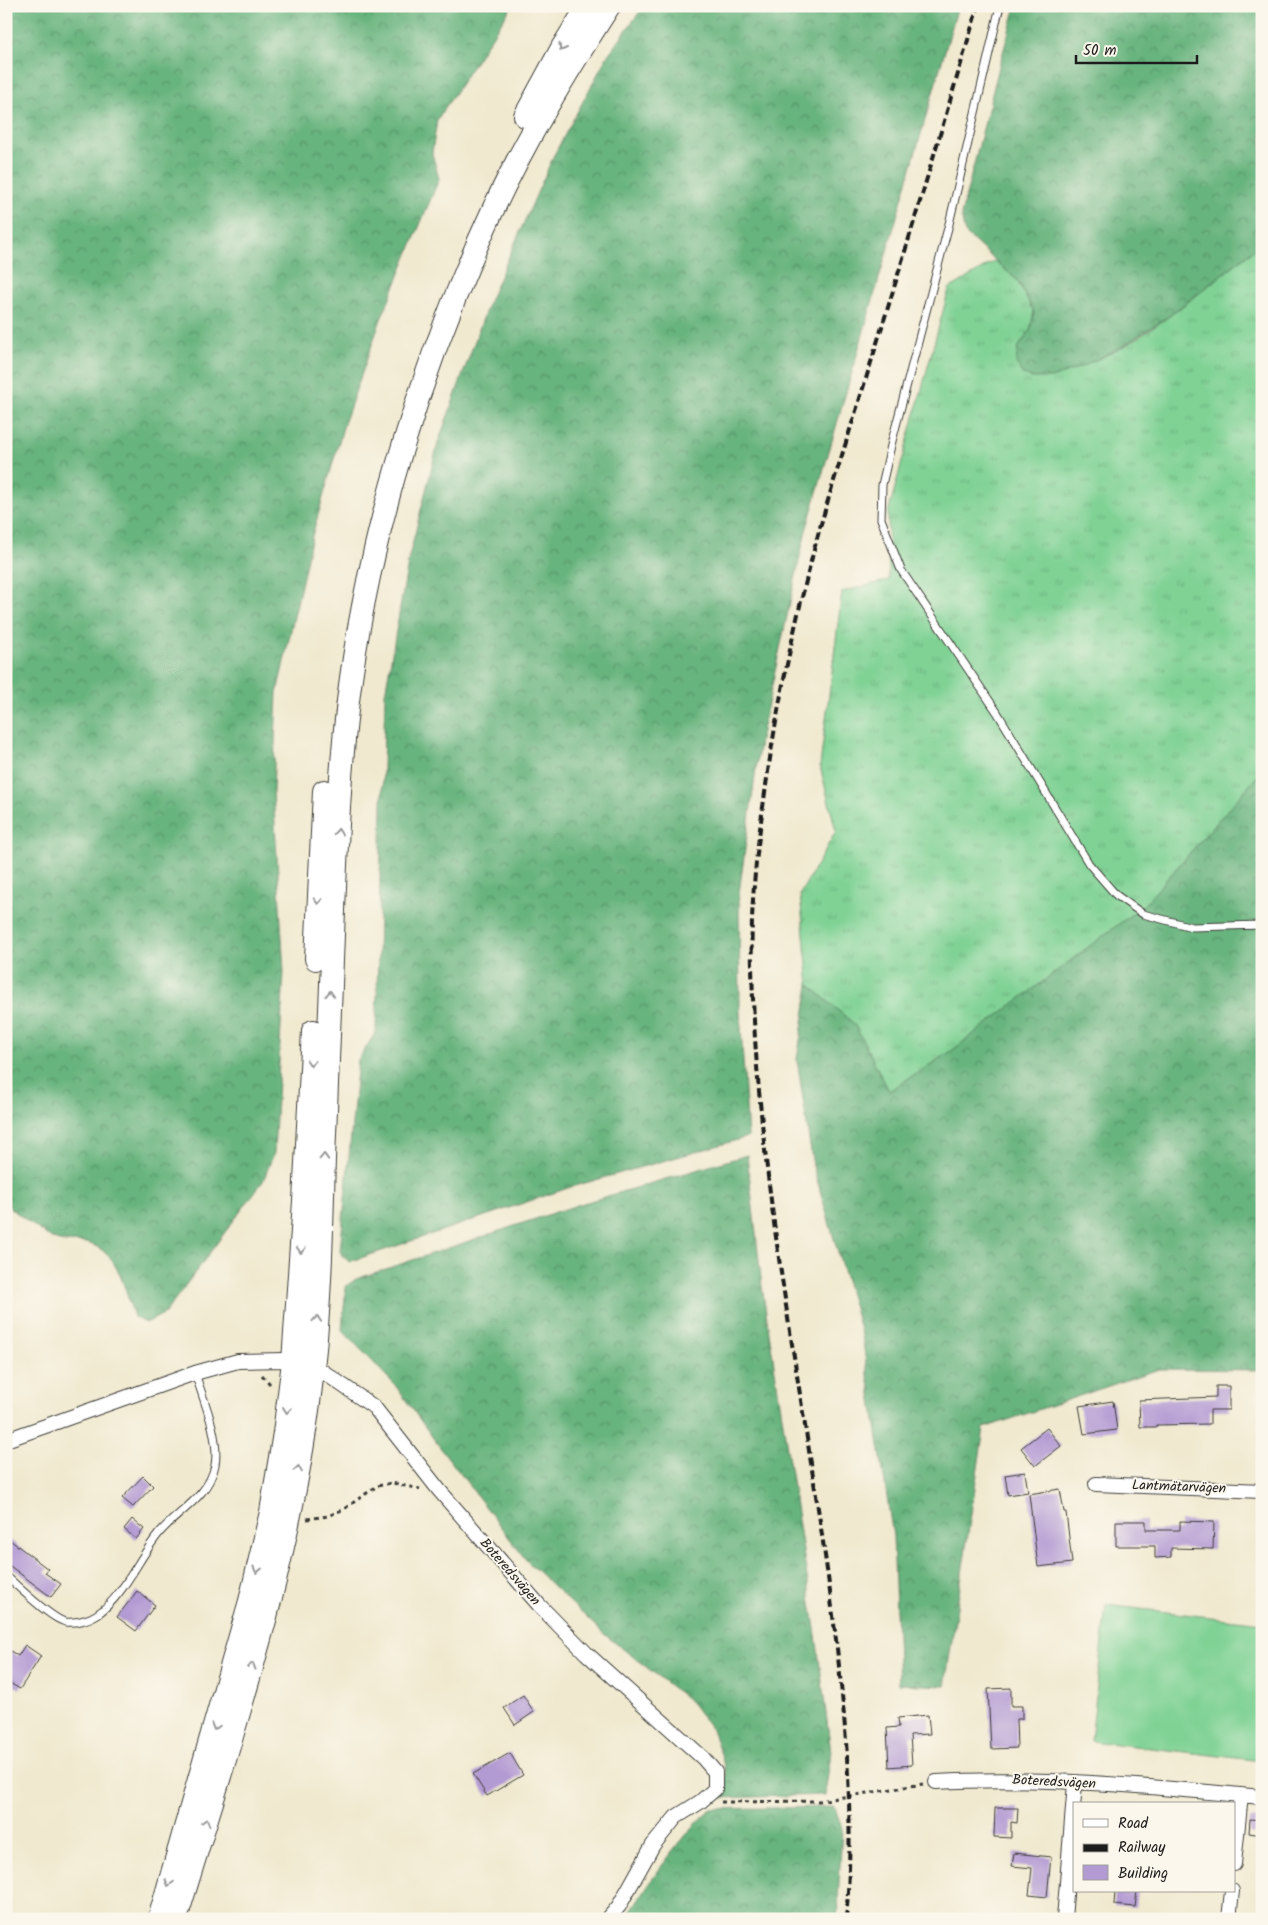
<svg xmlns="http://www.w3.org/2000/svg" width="1268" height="1925" font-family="Kalam,sans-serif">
<defs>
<pattern id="grass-tufts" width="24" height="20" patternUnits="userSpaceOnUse" patternTransform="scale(1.25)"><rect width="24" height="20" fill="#7fd294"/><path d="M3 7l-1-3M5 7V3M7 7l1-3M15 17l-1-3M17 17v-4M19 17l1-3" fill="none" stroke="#6db47f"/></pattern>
<pattern id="forest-crowns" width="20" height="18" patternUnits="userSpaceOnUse" patternTransform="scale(1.25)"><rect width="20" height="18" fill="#67b47e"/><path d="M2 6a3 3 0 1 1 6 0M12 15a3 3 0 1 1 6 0" fill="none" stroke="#549266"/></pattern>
</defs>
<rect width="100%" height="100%" fill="#fbf7ec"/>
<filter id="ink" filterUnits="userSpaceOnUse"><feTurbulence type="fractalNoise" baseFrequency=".02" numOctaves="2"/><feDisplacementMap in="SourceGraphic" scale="10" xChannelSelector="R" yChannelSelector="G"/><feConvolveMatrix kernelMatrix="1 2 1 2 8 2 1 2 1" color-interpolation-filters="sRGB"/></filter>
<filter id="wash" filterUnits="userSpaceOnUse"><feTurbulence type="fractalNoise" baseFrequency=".0096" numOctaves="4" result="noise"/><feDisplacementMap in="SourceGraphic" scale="20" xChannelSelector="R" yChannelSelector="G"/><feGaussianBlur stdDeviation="1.12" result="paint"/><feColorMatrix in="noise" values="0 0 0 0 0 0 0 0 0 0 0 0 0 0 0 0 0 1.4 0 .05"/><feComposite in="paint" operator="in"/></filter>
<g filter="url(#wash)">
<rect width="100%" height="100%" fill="#f0e9cf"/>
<path fill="url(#grass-tufts)" stroke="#4e7758" d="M1262 243V771L1144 905 950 1052 889 1091 854 1024 809 985 800 894 836 831 820 766 842 592 889 580 888 513 949 289 995 261 1017 280 1034 312 1030 330 1018 348 1051 378C1075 369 1098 360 1121 348 1171 319 1216 279 1262 243Z"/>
<path fill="url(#forest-crowns)" stroke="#42684d" d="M6 6H512L437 120 432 153 439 179 381 319 344 424 312 536 277 693 273 792 284 972 274 1153 263 1181 165 1313 146 1323 134 1317C125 1290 118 1250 87 1243 77 1241 67 1244 56 1240 45 1236 18 1213 6 1205Z
M644 6H958L805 534 760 740 739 893 740 1012 748 1137 571 1187 349 1262 340 1252 358 1060 376 1032 385 694 409 557 438 443 490 299 554 155 608 55Z
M1016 6H1262V243L1169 316 1121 347 1084 366 1051 378H1032L1023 375 1016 363 1018 348 1030 330 1034 312 1017 280 965 233 961 215 1000 63Z
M1262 771V1370L1159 1369 984 1428 945 1686 899 1684 893 1536 862 1336 813 1166 797 1059 809 985 854 1024 889 1091 950 1052 1144 905Z
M747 1155 762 1287 816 1635 831 1752 825 1795 717 1798 723 1786 726 1776 722 1757 712 1730 691 1702 604 1634 527 1561 433 1438 395 1385 342 1330 346 1286 356 1279 577 1205Z
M834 1807 842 1828 837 1919H628V1915C653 1877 678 1841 710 1809Z"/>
<path fill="#7fd294" stroke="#4e7758" d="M1106 1605 1262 1623V1761L1091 1741Z"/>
<g id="blocks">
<path fill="#b29ad3" d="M1216 1386H1229V1410H1210V1424L1156 1425V1427H1140L1139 1400 1216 1397Z
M1113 1401 1117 1430 1084 1434 1079 1406Z
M1047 1428 1061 1446 1035 1466 1021 1448Z
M1025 1472 1028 1492 1008 1495 1005 1475Z
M143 1476 153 1486 133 1507 122 1498Z
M1060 1489 1064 1512H1066L1072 1563 1038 1567 1029 1494Z
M132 1519 144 1529 136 1539 124 1529Z
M1116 1521H1146V1530H1180V1521L1214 1522 1213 1549 1171 1548V1557L1155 1558V1546H1116Z
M6 1537 48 1569 45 1573 61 1584 51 1597 6 1563Z
M137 1591 155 1605 136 1631 117 1617Z
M25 1645 41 1656 20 1689 6 1681V1648L18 1656Z
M1011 1688V1706H1022V1719H1016L1017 1748 991 1749 988 1689Z
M523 1695 534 1712 515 1725 504 1708Z
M928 1715 930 1734 910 1735 912 1765 889 1767 887 1728 899 1727 898 1718Z
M510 1753 523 1775 487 1796 473 1774Z
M995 1808H1018L1017 1823 1011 1822V1838L994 1837Z
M1250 1819 1262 1820V1835L1249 1833Z
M1014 1853 1051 1857 1047 1897 1029 1895 1032 1868 1012 1866Z
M1115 1891H1137L1135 1907 1114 1905Z"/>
</g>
</g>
<g filter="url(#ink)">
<use href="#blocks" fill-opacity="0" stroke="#3c3b37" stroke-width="1"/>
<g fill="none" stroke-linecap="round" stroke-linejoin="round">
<g stroke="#3c3b37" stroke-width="9">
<path id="service" d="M1000 6 949 224 892 441 882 485 881 519 901 570 997 712 1089 864 1116 895 1143 914 1192 927 1262 925
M6 1576C19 1587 52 1620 66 1622 76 1623 88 1620 96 1615 124 1597 139 1556 161 1531 180 1510 209 1496 215 1465 220 1437 203 1399 195 1373"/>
</g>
<g stroke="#3c3b37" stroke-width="16">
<path id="minor" d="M6 1440 195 1373 238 1361 285 1360 322 1371 374 1407 439 1490 539 1605 586 1653 703 1758 715 1772V1789L700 1802 676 1817 653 1845 619 1906 608 1919
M1096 1484 1262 1491
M936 1782C1045 1776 1154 1787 1262 1797
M1234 1864 1241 1795
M1064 1919 1075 1783
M1229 1919 1232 1891"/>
</g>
<g stroke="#3c3b37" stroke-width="24">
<path id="trunk" d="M525 116 563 46 588 6
M316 959 324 791
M159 1919 250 1601 271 1512 284 1433 293 1362 304 1201 313 1031
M176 1919C231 1738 294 1557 313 1368 321 1298 322 1229 324 1159 327 1076 330 993 334 910 337 840 340 770 348 701 368 536 422 364 491 214 524 142 566 73 609 6"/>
</g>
<path stroke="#3c3b37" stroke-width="3" stroke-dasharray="4 4" stroke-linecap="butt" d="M262 1375 271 1385
M307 1519 328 1516 344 1509 377 1486 391 1483 420 1489
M721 1802 819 1801 923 1784"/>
<use href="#service" stroke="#fff" stroke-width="7"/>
<use href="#minor" stroke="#fff" stroke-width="14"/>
<use href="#trunk" stroke="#fff" stroke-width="22"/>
<path stroke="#1c1c1c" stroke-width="4" stroke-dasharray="8 4" stroke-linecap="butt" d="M846 1919C856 1805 843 1690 828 1577 800 1374 756 1171 752 965 750 910 756 854 764 800 776 709 795 619 819 531 834 478 852 425 868 372 906 250 942 128 978 6"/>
</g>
<defs><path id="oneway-chevron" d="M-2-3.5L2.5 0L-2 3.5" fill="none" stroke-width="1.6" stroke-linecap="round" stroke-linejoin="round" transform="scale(1.25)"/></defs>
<g stroke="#999">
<use href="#oneway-chevron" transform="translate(562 48) rotate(120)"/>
<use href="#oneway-chevron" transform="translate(338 832) rotate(-87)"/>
<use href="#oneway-chevron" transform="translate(318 901) rotate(92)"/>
<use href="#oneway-chevron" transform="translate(330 994) rotate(-87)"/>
<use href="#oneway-chevron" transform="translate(311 1063) rotate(93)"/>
<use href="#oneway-chevron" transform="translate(324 1157) rotate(-88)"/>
<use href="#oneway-chevron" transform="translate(301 1250) rotate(94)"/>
<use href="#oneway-chevron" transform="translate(317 1319) rotate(-86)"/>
<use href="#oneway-chevron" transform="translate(287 1410) rotate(97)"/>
<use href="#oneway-chevron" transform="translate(298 1469) rotate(-80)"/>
<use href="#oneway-chevron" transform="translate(257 1570) rotate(104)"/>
<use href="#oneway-chevron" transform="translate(252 1666) rotate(-74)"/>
<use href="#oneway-chevron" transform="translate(215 1727) rotate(106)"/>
<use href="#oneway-chevron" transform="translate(206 1822) rotate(-73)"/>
<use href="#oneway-chevron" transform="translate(169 1883) rotate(106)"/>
</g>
</g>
<g text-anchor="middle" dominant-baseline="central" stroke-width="4" stroke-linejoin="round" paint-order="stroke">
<g font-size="14" fill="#1c1c1c" stroke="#fbf7ec">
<text transform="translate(1179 1487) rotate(2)">Lantmätarvägen</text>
<text transform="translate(510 1572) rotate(49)">Boteredsvägen</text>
<text transform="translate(1054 1782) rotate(3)">Boteredsvägen</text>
</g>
</g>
<rect width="1268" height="1925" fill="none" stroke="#fbf7ec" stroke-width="25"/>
<rect x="1073" y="1802" width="162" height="90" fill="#fbf7ec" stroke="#a29f99"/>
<rect x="1083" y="1819" width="25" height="8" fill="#ffffff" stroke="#a29f99"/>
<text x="1118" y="1828" font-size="15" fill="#1c1c1c">Road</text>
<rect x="1083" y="1844" width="25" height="8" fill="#1c1c1c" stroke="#a29f99"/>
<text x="1118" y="1852" font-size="15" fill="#1c1c1c">Railway</text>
<rect x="1083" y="1865" width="25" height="15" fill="#b29ad3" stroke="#a29f99"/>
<text x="1118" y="1878" font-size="15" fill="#1c1c1c">Building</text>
<path d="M1076 55v8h121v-8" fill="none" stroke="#1c1c1c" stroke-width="2.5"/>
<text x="1083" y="55" font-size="15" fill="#1c1c1c" stroke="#fbf7ec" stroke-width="4" paint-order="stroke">50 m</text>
</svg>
